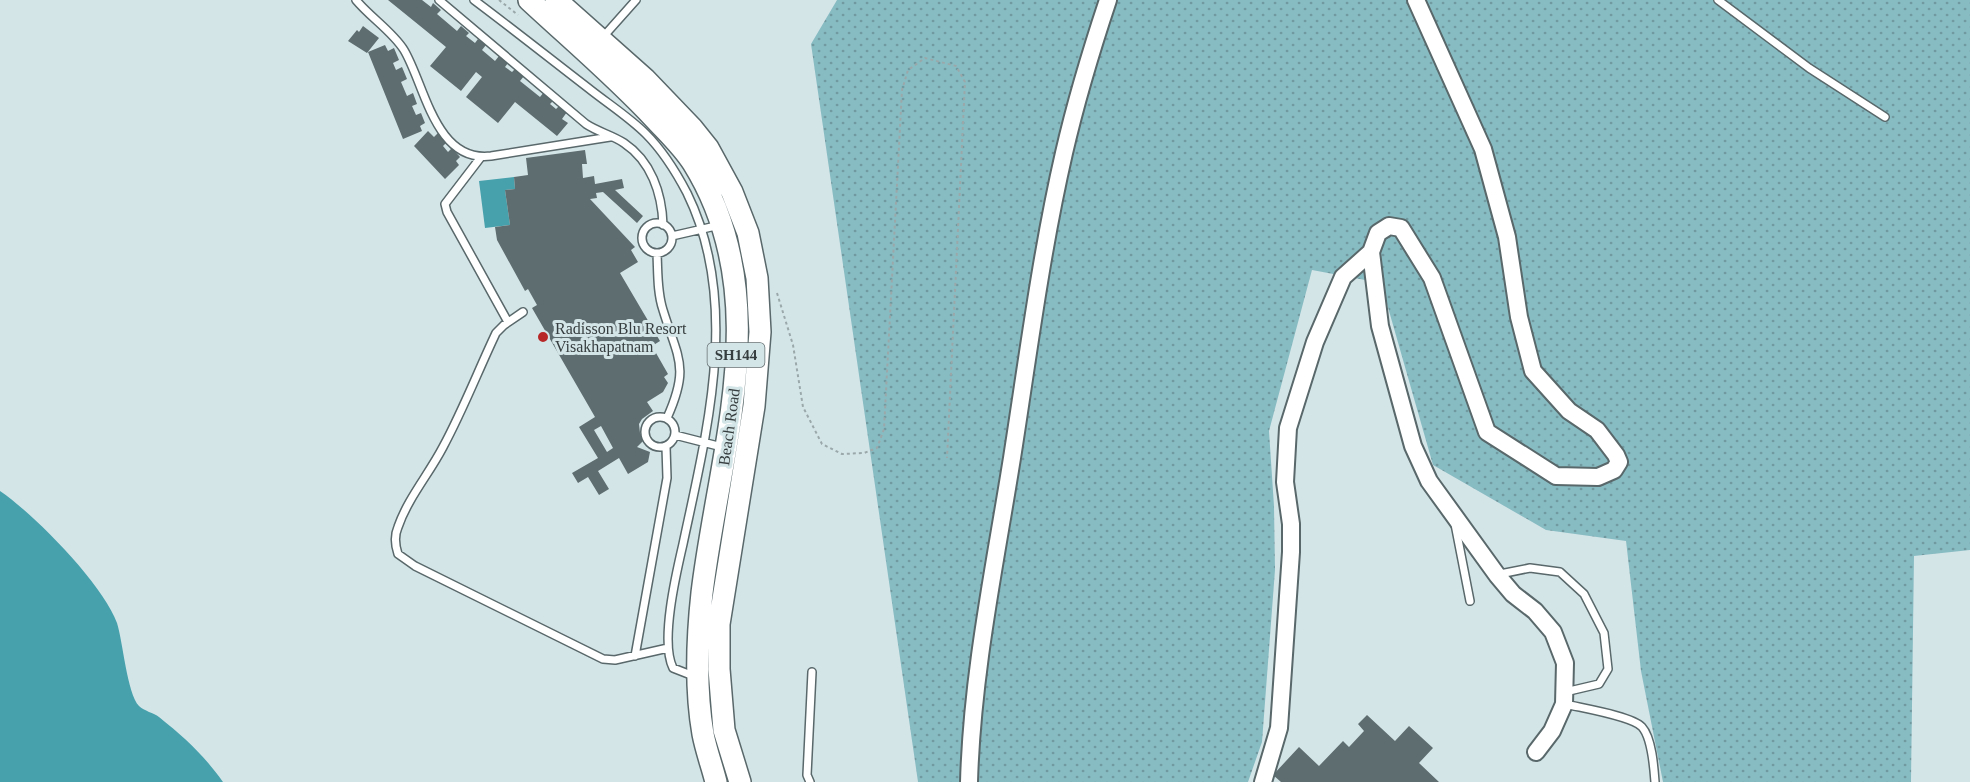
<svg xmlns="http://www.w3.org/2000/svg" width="1970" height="782" font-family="Georgia,serif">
<defs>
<pattern id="grass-dots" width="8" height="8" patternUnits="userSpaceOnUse" patternTransform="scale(1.5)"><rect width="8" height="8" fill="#88bcc3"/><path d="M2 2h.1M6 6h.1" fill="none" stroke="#709aa0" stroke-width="1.8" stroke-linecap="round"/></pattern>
</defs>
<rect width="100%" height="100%" fill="#d4e5e8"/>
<path fill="url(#grass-dots)" d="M837 0H1970V550L1914 556 1911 782H1663L1641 671 1626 541 1546 530 1433 465 1381 283 1312 270 1269 431 1274 506 1275 570 1262 742 1248 782H918L811 44Z"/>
<path fill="#47a1ac" d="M514 177 515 189 505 190 510 225 485 228 479 181Z
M0 491C34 514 103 584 117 623 123 642 127 693 139 706 144 711 154 713 159 717 185 738 203 754 223 782H0Z"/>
<path fill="#5e6d6f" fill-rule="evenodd" d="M388 0H422L431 7 433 3 441 10 437 14 457 31 461 26 469 33 466 36 475 43 478 39 486 45 482 50 495 61 499 56 508 63 505 67 512 72 515 69 524 76 520 81 540 97 544 92 554 100 550 104 556 109 559 106 567 112 562 119 568 123 557 136 515 102 498 123 466 97 482 77 476 72 461 91 430 66 446 47Z
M363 26 379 38 367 53 348 41 357 30 359 32Z
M385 45 388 51 394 48 399 60 393 63 396 70 402 67 407 79 401 82 407 96 413 93 417 104 412 106 416 115 421 113 425 123 420 126 422 131 403 139 368 52Z
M428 131 434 137 438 133 447 142 443 146 448 152 452 148 460 157 456 161 459 165 445 179 414 146Z
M585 150 587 164H582L583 178 594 176 595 184 622 179 624 188 615 190 643 216 637 223 603 192 596 193 597 198 590 199 635 247 631 250 638 262 620 273 660 341 652 346 668 374 664 377 668 383 663 392 647 402 653 411 642 419 639 424 640 433 644 440 637 447 650 452 648 462 628 474 619 458 598 471 609 489 599 495 588 477 578 483 572 473 598 458 579 427 595 417 532 308 537 305 528 289 525 291 497 240 495 227 510 225 505 190 515 189 514 177 528 175 526 158ZM601 426 613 448 607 452 594 430Z
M1367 715 1395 741 1409 726 1433 748 1419 763 1439 782H1281L1273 775 1299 747 1319 766 1343 741 1349 747 1364 731 1358 724Z"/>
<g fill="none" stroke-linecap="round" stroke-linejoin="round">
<g stroke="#59686a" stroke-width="10">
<path id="service" d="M356 0C370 17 393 32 404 50 425 85 435 163 491 156L610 137
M439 0 586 124C598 132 612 135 624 143 651 161 662 193 663 225
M474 0C514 30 553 61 592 91 610 105 630 118 646 134 663 151 676 172 687 193 741 303 707 431 683 544 676 574 660 642 673 668L696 677
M1718 0 1809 68 1885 117
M603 37 636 0
M481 157 445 204 447 212 508 322
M642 238a15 15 0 1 1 30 0a15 15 0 1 1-30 0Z
M672 236 720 225
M657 254C658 272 657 292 663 310 678 359 690 367 667 418
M523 312 504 325 496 333C478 371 463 410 443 447 429 474 408 498 398 527 394 536 395 545 398 554L415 566 603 659 615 660 668 648
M645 432a15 15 0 1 1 30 0a15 15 0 1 1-30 0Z
M675 435 722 447
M1455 524 1470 601
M1500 574 1530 568 1560 572 1584 594 1604 633 1608 669 1599 684 1565 692
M635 656 667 478 666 447
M1565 704C1581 708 1632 716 1642 727 1652 738 1654 768 1655 782
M810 782 807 775 812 672"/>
</g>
<g stroke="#59686a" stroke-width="20">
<path id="tertiary" d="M1416 0 1483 149 1507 237 1519 317 1533 371 1569 411 1597 430 1616 455 1619 462 1614 470 1598 477 1556 476 1487 432 1432 278 1401 228 1389 226 1378 233 1371 252 1380 326 1413 446 1429 481 1497 575 1513 594 1535 611 1553 632 1565 663 1564 704 1552 731 1536 752
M969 782C972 673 995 565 1012 458 1028 356 1041 253 1064 153 1076 101 1091 51 1108 0
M1263 782 1279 728 1291 552V524L1285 482 1288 428 1315 342 1343 277 1371 252"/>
</g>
<g stroke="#59686a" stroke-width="24">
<path id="primary" d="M529 0C571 39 616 77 655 119 668 133 683 147 693 163 777 298 719 450 702 593 697 639 695 688 703 734 706 750 712 766 716 782
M556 0 645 79 692 128 708 148 732 192 748 233 757 278 760 332 754 406 719 624V669L724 730 740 782"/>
</g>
<path stroke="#9aa8aa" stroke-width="2" stroke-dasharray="3 3" stroke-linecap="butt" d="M499 0 518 15
M777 293 793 345 803 407 822 444 842 454 864 453 877 448 884 429 902 90 908 70 925 58 956 66 965 82 947 458"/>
<use href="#service" stroke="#fff" stroke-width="7"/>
<use href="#tertiary" stroke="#fff" stroke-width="16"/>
<use href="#primary" stroke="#fff" stroke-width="21"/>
</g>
<circle fill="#b72727" stroke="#d4e5e8" stroke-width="2" cx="543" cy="337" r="6"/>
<g text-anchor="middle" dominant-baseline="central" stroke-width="6" stroke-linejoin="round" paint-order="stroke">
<rect fill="#d4e5e8" stroke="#656f71" stroke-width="1.5" x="707.5" y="343" width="57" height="24" rx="4.5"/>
<g font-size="15" font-weight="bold" fill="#363d3e">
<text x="736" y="355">SH144</text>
</g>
<g font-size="16" fill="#363d3e" stroke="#d4e5e8" text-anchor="start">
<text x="555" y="328">Radisson Blu Resort<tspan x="555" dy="18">Visakhapatnam</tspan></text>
</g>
<g font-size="16" fill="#363d3e" stroke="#d4e5e8">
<text transform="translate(729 427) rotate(-82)">Beach Road</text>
</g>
</g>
</svg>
